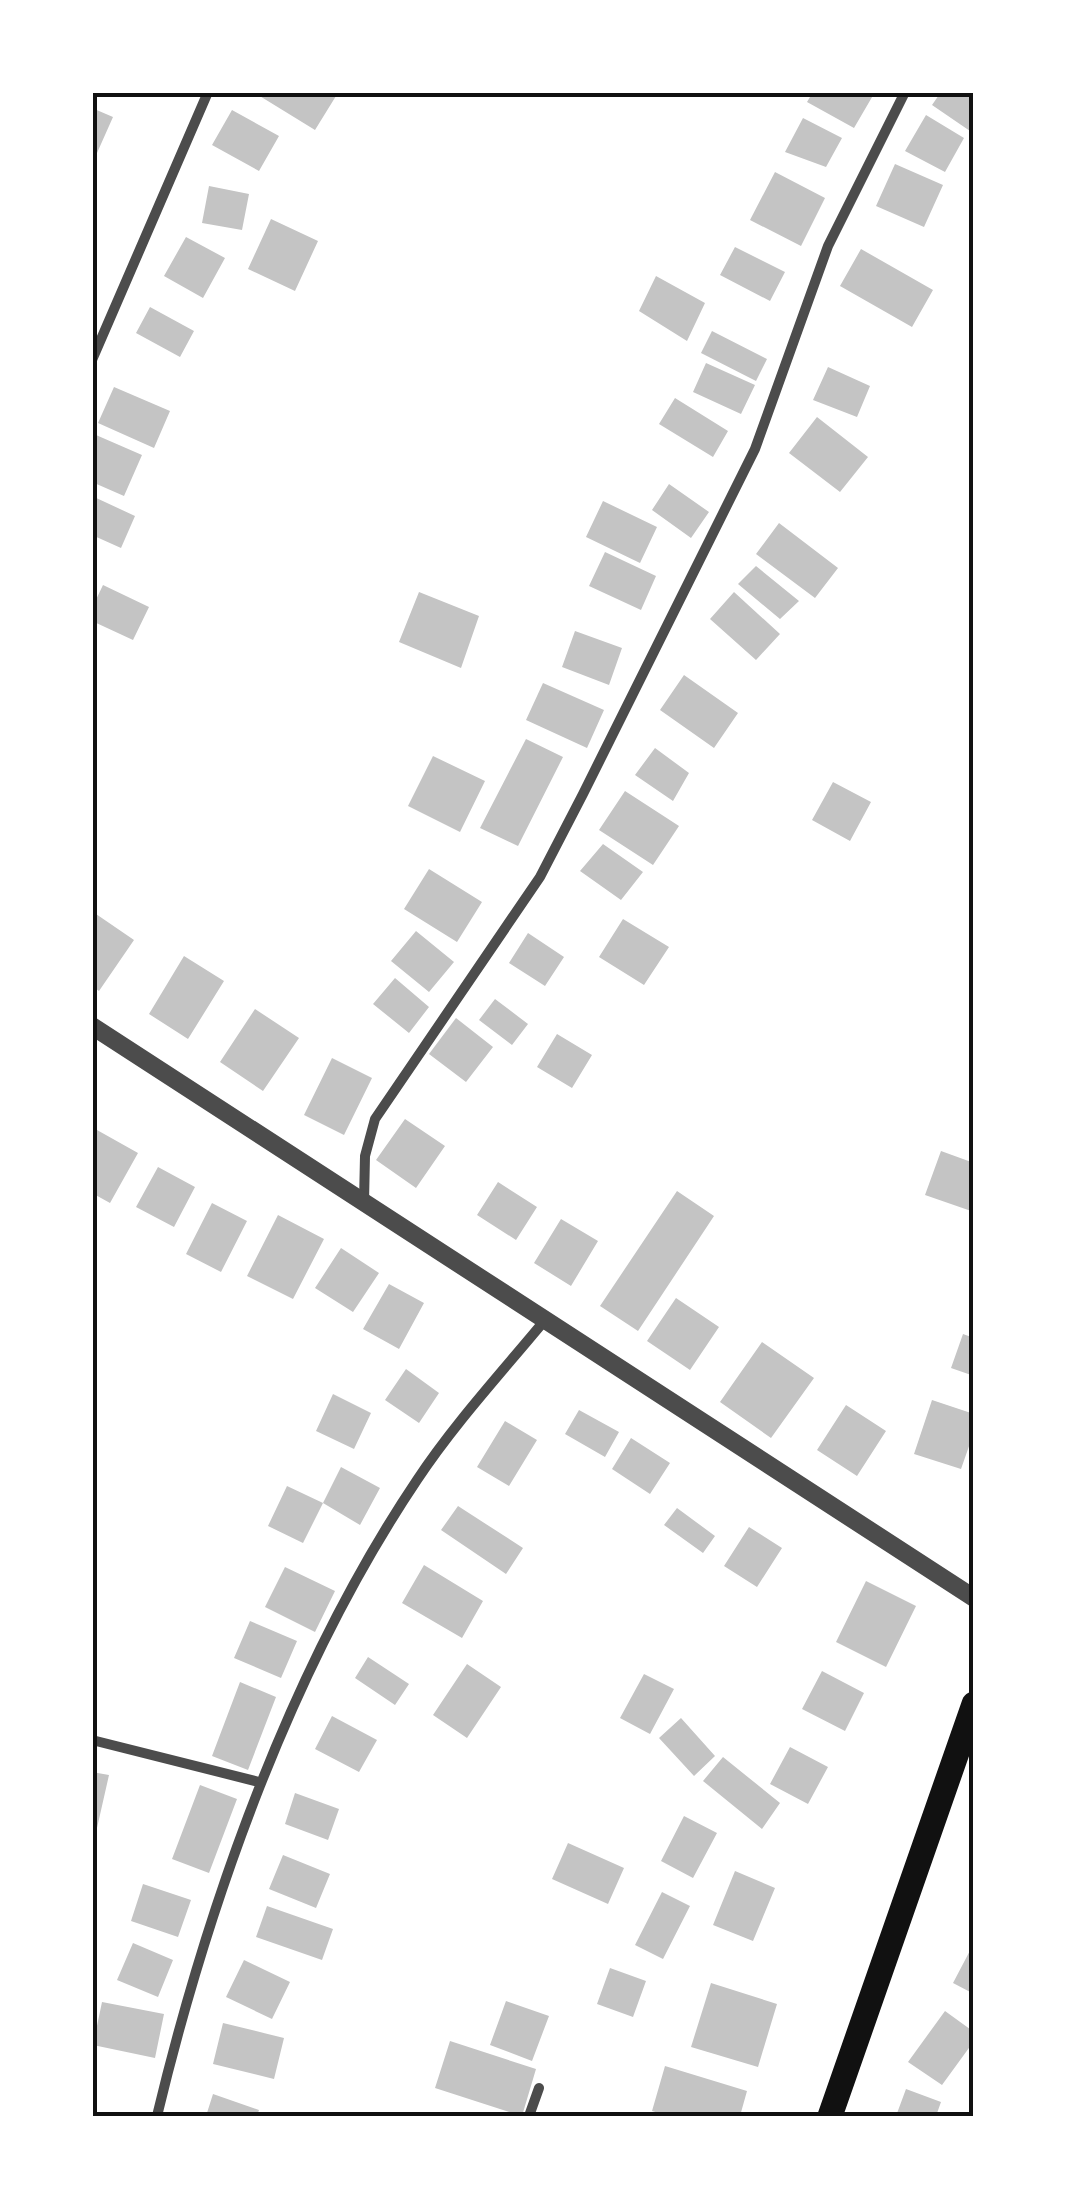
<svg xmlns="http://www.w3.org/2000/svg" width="1066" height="2209" font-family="Mulish,sans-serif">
<rect width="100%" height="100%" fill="#fff"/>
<path fill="#c4c4c4" d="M253 92H330L336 96 315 130Z
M813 92H875L854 128 807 102Z
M941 92H974V127L970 131 932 105Z
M92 108 113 117 97 153 92 151Z
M232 110 279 136 259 171 212 145Z
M926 115 964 138 945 172 905 151Z
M803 118 842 138 826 167 785 152Z
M895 164 943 185 924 227 876 206Z
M775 172 825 198 801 246 750 220Z
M209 186 249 194 242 230 202 223Z
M271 219 318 241 295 291 248 269Z
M186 237 225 258 203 298 164 276Z
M735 247 785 272 770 301 720 275Z
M861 249 933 290 912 327 840 286Z
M656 276 705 303 687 341 639 311Z
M150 307 194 331 180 357 136 333Z
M712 331 767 359 756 381 701 353Z
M706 363 755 385 741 414 693 392Z
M828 367 870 386 857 417 813 400Z
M114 387 170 411 154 448 98 423Z
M675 398 728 431 713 457 659 424Z
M817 417 868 457 840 492 789 453Z
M96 435 142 455 124 496 92 482V443Z
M669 484 709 512 691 538 652 510Z
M92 496 135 516 121 548 92 535Z
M603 501 657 527 640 563 586 537Z
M779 523 838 568 815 598 756 554Z
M605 552 656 576 641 610 589 586Z
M756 566 799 601 780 619 738 584Z
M103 585 149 607 133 640 92 621V608Z
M419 592 479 616 461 668 399 642Z
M734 592 780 634 756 660 710 619Z
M575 631 622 648 609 685 562 667Z
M684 675 738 713 714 748 660 710Z
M543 683 604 710 587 748 526 720Z
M526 739 563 757 518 846 480 828Z
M655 748 689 773 673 801 635 775Z
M433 756 485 781 460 832 408 806Z
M833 782 871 802 850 841 812 820Z
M625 791 679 826 653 865 599 830Z
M603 844 643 872 621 900 580 871Z
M429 869 482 902 457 942 404 909Z
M96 914 134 940 99 991 92 986V919Z
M623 919 669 947 644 985 599 957Z
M416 931 454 962 429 992 391 961Z
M528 933 564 957 545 986 509 963Z
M184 956 224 981 188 1039 149 1014Z
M395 978 429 1007 409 1033 373 1004Z
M495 999 528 1024 512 1045 479 1020Z
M255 1009 299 1038 263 1091 220 1062Z
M456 1018 493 1047 466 1082 429 1054Z
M557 1034 592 1055 572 1088 537 1067Z
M332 1058 372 1078 344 1135 304 1115Z
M405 1119 445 1146 416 1188 376 1160Z
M97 1130 138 1153 110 1203 92 1193V1139Z
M941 1151 974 1163V1212L925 1195Z
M158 1167 195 1187 174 1227 136 1207Z
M498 1182 537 1207 516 1240 477 1215Z
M677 1191 714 1216 638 1331 600 1306Z
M212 1203 247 1221 221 1272 186 1254Z
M278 1215 324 1239 293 1299 247 1276Z
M561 1219 598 1241 571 1286 534 1263Z
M341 1248 379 1273 353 1312 315 1288Z
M389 1284 424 1303 399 1349 363 1329Z
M676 1298 719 1327 690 1370 647 1341Z
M963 1334 974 1338V1376L951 1368Z
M762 1342 814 1378 771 1438 720 1402Z
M406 1369 439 1393 419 1423 385 1400Z
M333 1394 371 1413 354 1449 316 1431Z
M932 1400 974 1414V1432L961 1469 914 1454Z
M846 1405 886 1431 857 1476 817 1450Z
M579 1410 619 1432 605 1457 565 1434Z
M505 1421 537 1440 509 1486 477 1467Z
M631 1438 670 1463 650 1494 612 1469Z
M341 1467 380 1488 360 1525 323 1503Z
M287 1486 323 1503 303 1543 268 1526Z
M458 1506 523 1548 506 1574 441 1530Z
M677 1508 715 1536 703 1553 664 1525Z
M749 1527 782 1548 757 1587 724 1566Z
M424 1565 483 1601 462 1638 402 1603Z
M285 1567 335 1591 315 1632 265 1607Z
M866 1581 916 1606 886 1667 836 1642Z
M250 1621 297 1641 281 1678 234 1658Z
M368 1657 409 1684 395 1705 355 1678Z
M467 1664 501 1687 467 1738 433 1715Z
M822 1671 864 1693 845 1731 802 1709Z
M644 1674 674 1689 650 1734 620 1718Z
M240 1682 276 1697 248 1770 212 1756Z
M332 1716 377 1740 359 1772 315 1749Z
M681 1718 715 1756 694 1776 659 1738Z
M790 1747 828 1767 808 1804 770 1784Z
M723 1757 780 1803 762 1829 703 1781Z
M92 1772 109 1775 97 1828 92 1827Z
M200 1785 237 1799 209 1873 172 1859Z
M295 1793 339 1809 328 1840 285 1824Z
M684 1816 717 1833 693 1878 661 1861Z
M568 1843 624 1868 608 1904 552 1879Z
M283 1855 330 1874 316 1908 269 1889Z
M735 1871 775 1888 753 1941 713 1925Z
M143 1884 191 1900 178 1937 131 1921Z
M662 1892 690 1906 663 1959 635 1945Z
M267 1906 333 1929 322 1960 256 1937Z
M133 1943 173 1960 158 1997 117 1980Z
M974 1943V1994L953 1983Z
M244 1960 290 1982 272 2019 226 1997Z
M610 1968 646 1981 633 2017 597 2004Z
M711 1983 777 2004 758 2067 691 2047Z
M506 2001 549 2016 532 2061 490 2045Z
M102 2002 164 2014 155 2058 93 2045Z
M945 2011 974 2032V2041L942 2085 908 2062Z
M223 2023 284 2038 274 2079 213 2064Z
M450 2041 536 2069 522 2116 435 2088Z
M665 2066 747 2091 740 2116H669L652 2111Z
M906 2089 941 2102 936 2116H896Z
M213 2094 259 2110 257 2116H206Z"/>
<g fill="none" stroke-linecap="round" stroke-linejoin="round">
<path stroke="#4c4c4c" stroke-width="10" d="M92 360 208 92
M364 1202 365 1156 375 1119 540 877 583 794 755 449 828 246 905 92
M92 1740 259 1782
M157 2116C209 1900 292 1666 417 1480 454 1424 502 1372 545 1320
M529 2116 539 2088"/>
<path stroke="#4c4c4c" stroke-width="18" d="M92 1026 974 1598"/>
<path stroke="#111" stroke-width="25" d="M830 2116 974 1704"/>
</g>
<rect width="1066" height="2209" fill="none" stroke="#ffffff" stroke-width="190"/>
<rect x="95" y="95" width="876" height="2019" fill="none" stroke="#111" stroke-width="4"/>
</svg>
